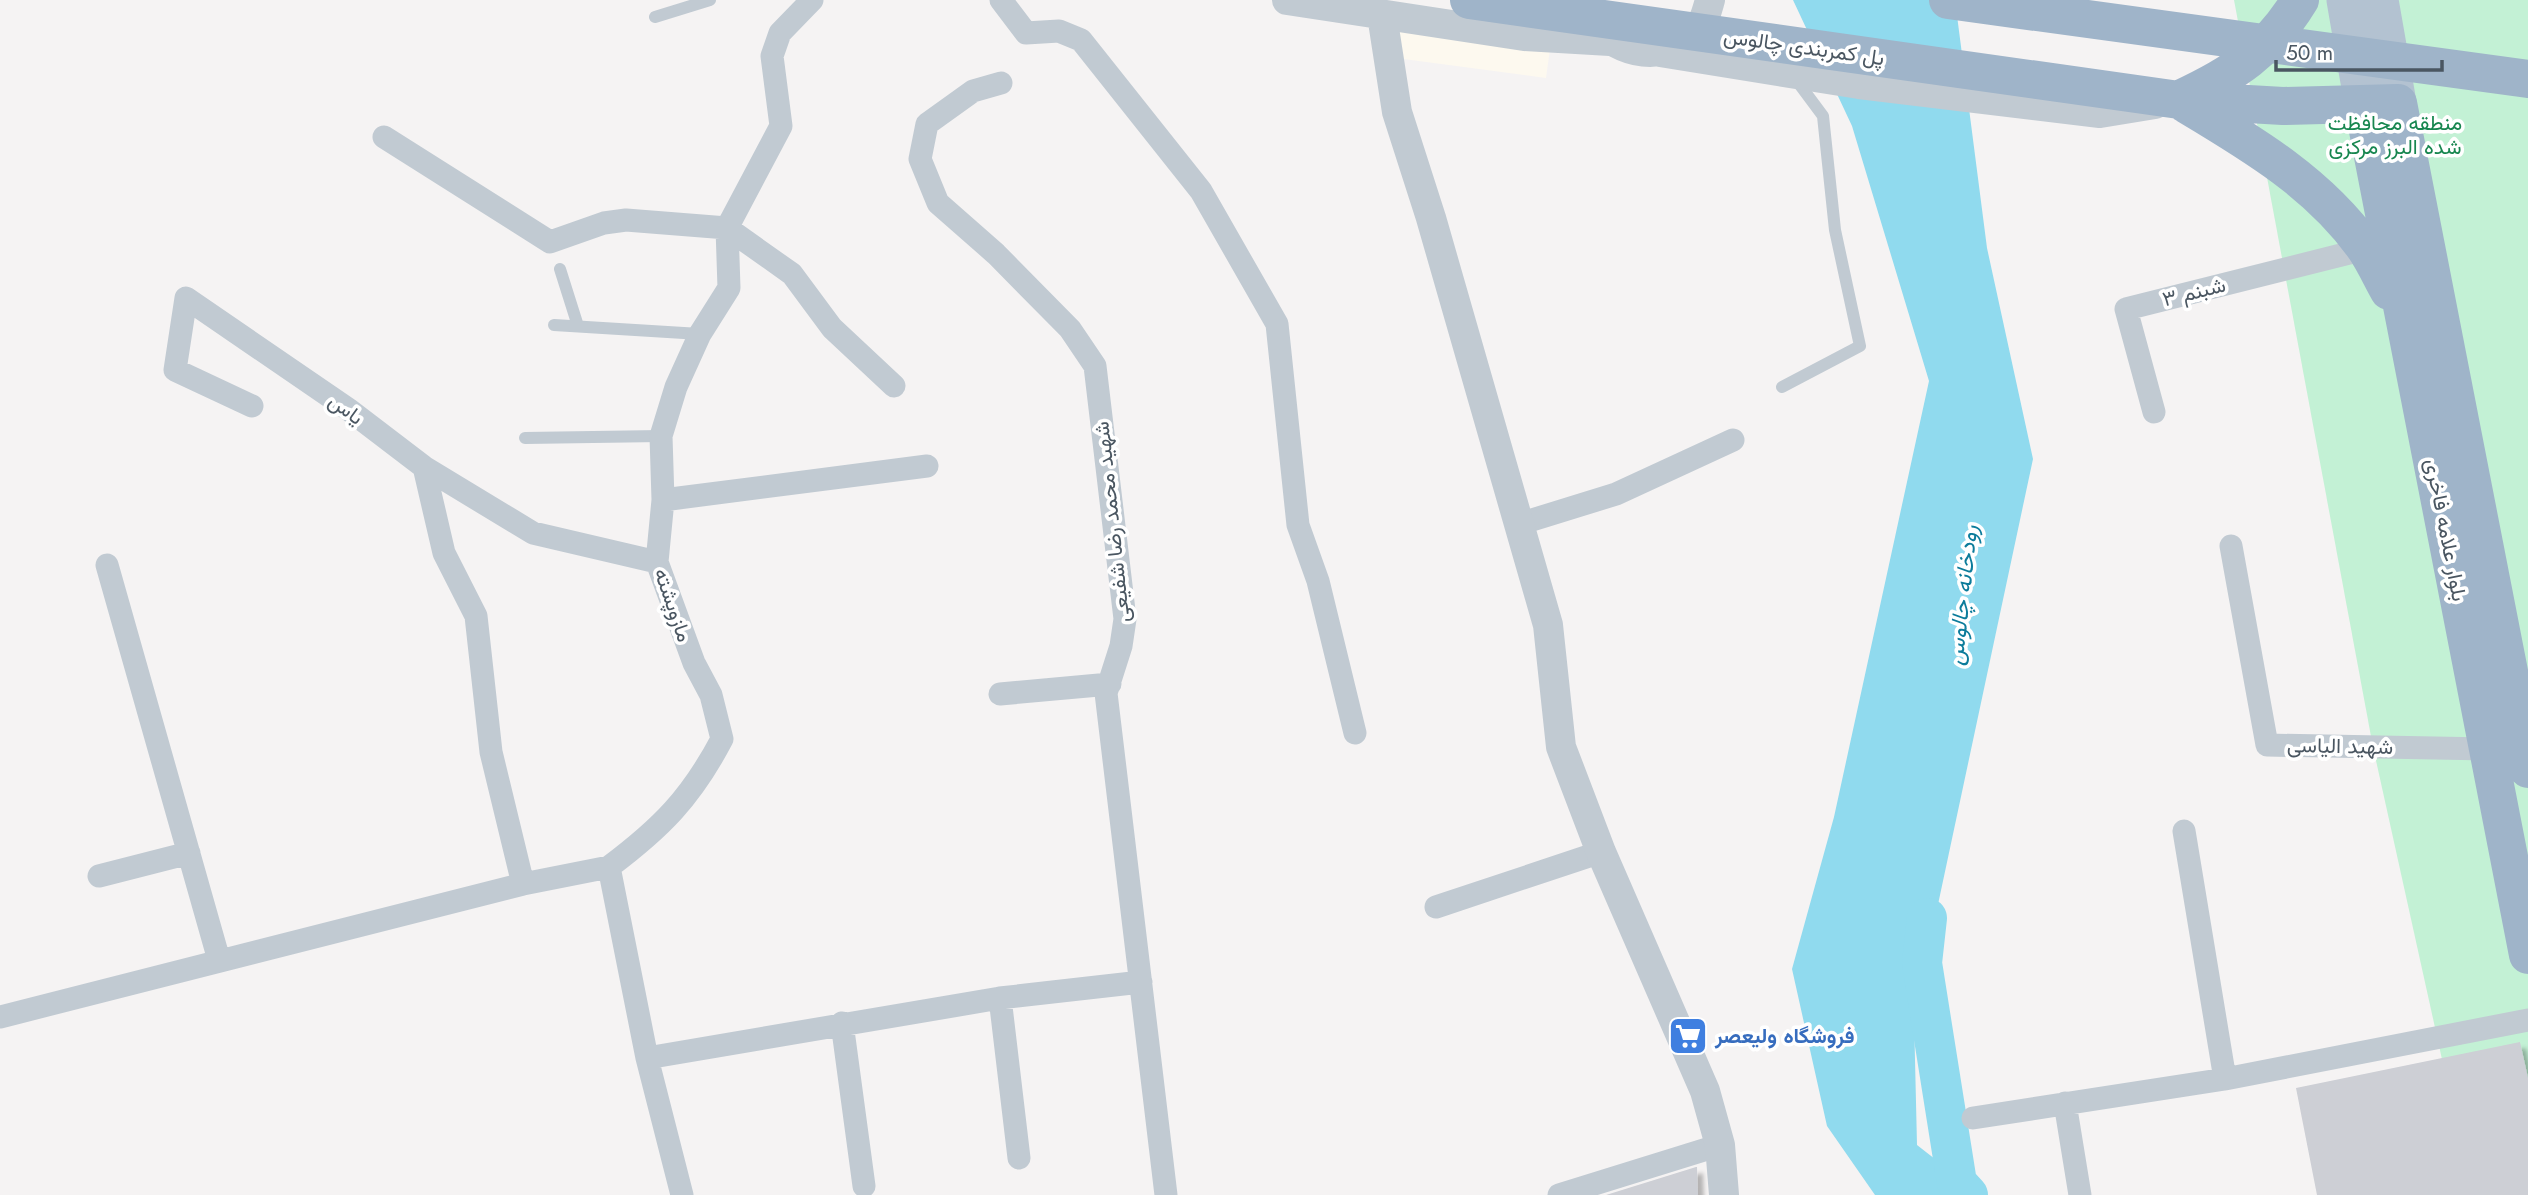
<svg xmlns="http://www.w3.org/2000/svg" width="2528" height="1195" font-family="Jost,Vazirmatn,sans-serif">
<defs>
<filter id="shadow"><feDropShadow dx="6" dy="6" stdDeviation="2" flood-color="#0004"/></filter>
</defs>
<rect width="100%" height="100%" fill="#f5f3f3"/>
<path fill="#fdf9ef" d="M1400 28 1550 49 1546 78 1396 58Z"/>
<path fill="#c3f1d5" d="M2234 0H2528V1195H2472L2373 747Z"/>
<path fill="#90daee" d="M1793 0H1955L1987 248 2033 459 1914 1017 1917 1145 1981 1195H1875L1827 1126 1792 969 1834 817 1929 381 1852 126Z"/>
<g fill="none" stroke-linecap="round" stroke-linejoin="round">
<path stroke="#90daee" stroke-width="40" d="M1927 918 1922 963 1957 1183 1968 1195"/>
</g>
<path fill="#cdcfd5" filter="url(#shadow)" d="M2520 1042 2528 1078V1195H2317L2296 1088Z
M1697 1167 1698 1195H1606L1696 1167Z"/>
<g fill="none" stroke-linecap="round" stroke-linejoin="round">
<path stroke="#c1cad2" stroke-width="12" d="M655 17 710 0
M560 269 578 326
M554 325 700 334
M1782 387 1860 346 1835 230 1823 116 1794 77
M525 438 661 436"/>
<path stroke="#c1cad2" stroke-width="23" d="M1001 0 1026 33 1059 31 1081 40 1201 191 1277 324 1298 525 1318 581 1355 733
M1001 83 973 91 927 124 920 159 938 203 996 254 1070 329 1095 366 1125 619 1121 646 1106 693 1166 1195
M384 137 550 242 604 223 626 220 727 228 792 274 832 328 894 386
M252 406 175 370 186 298 348 409 424 467 533 533 657 562
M2154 412 2126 309 2365 249
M424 467 444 553 476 616 491 752 523 884
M663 500 927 466
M1519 524 1616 494 1733 440
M2231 546 2267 745 2489 749
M107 565 219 960
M1000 694 1110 684
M2184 831 2225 1079
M99 876 189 853
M1436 907 1601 852
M1000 998 1019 1158
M0 1017 523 884 609 867
M842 1023 864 1186
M647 1058 1000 998 1141 982
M2065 1103 2080 1195
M1973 1118 2225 1079 2528 1020
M682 1195 647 1058 609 867C661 828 691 798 722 739L711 695 694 663 657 562 663 500 661 436 676 387 700 334 729 288 727 228 781 126 772 56 780 33 812 0
M1559 1195 1720 1145"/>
<path stroke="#c1cad2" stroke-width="30" d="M1287 0 1524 36 1610 41
M1382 15 1397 112 1431 218 1548 625 1561 747 1601 852 1705 1091 1720 1145 1724 1195
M1598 28C1626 60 1680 62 1703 21 1706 15 1708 7 1710 0
M1660 52 1859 84 2100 113 2155 104"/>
<path stroke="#b3c2d1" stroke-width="37" d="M2345 0 2363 105
M2380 0 2398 103"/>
<path stroke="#9fb4c9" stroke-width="38" d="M1469 0 2179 100 2283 106 2398 103 2528 769
M1948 0 2528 79
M2180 99C2234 74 2269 51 2300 0
M2184 103C2251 143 2319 183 2365 248 2374 261 2381 277 2389 291
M2363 105 2528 955"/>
</g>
<defs>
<g id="supermarket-square" transform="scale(2.0125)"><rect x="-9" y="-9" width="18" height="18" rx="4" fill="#3f7fe0" stroke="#fff"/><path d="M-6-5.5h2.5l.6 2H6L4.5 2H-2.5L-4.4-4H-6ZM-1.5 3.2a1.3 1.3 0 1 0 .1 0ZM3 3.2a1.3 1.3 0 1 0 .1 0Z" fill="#fff"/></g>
</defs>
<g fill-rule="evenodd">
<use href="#supermarket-square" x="1688" y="1036"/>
</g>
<g text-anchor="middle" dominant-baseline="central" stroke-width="7" stroke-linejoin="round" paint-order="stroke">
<g font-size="21" fill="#4a5661" stroke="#fff">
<text transform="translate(1804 47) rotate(8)">پل کمربندی چالوس</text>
<text transform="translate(2194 292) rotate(-14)">شبنم ۳</text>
<text transform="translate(346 409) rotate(36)">یاس</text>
<text transform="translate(1112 522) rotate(-96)">شهید محمد رضا شفیعی</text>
<text transform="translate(2446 530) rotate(79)">بلوار علامه فاخری</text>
<text transform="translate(673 605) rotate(71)">مازوپشته</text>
<text transform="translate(2340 746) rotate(1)">شهید الیاسی</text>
</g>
<g font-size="21" fill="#17864f" stroke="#fff">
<text x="2395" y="123">منطقه محافظت<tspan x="2395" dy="24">شده البرز مرکزی</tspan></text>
</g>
<g font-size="21" font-weight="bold" fill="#366cbe" stroke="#fff" text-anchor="start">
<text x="1715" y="1036">فروشگاه ولیعصر</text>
</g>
<g font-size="23" font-style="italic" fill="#0c7c9b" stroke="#fff">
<text transform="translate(1962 595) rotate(-84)">رودخانه چالوس</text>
</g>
</g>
<path d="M2276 60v10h166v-10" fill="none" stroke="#4a5661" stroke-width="3.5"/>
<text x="2286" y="60" font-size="21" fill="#4a5661" stroke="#ffffff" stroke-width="5" paint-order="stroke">50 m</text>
</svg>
